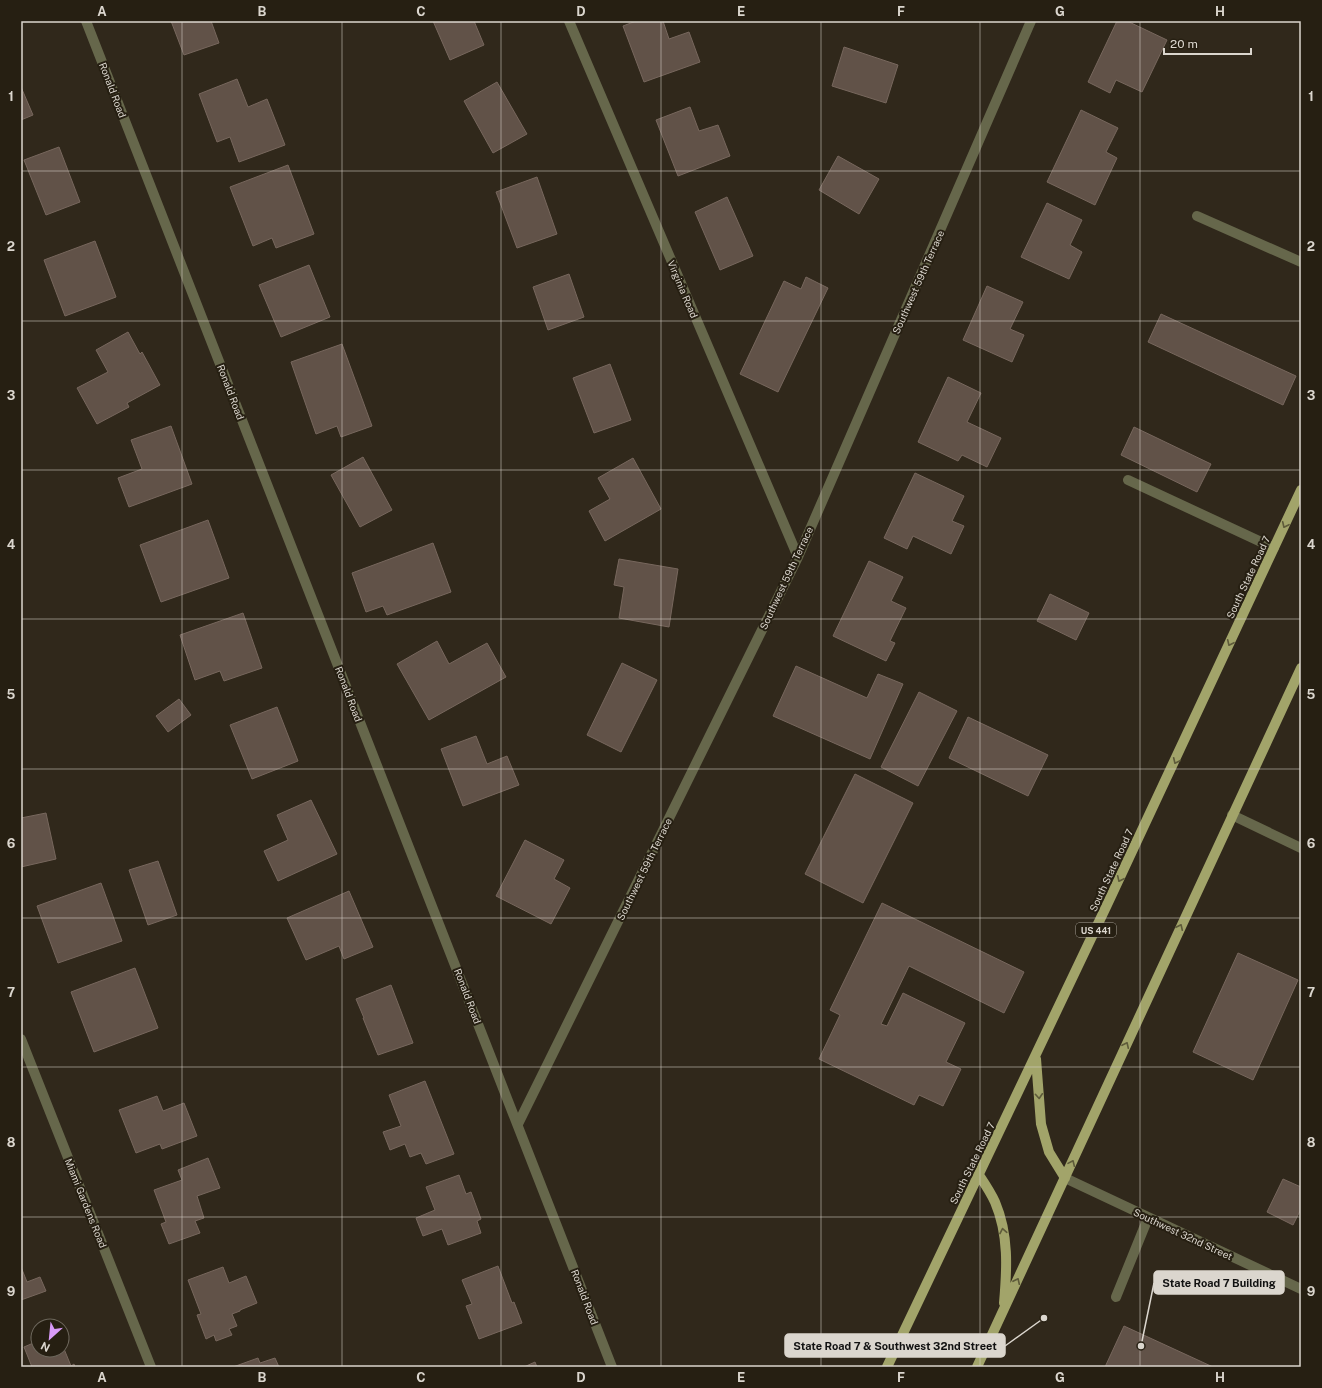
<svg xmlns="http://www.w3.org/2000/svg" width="1322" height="1388" font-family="'Public Sans',sans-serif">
<rect width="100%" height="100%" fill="#30281b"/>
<path fill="#615248" stroke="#77675d" d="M171 21H211L219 43 184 55Z
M433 21H474L484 45 450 60Z
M636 21H663L669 39 689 32 700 62 644 82 623 26Z
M1117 21H1127L1167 40 1142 92 1116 80 1110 93 1088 82Z
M844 47 898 65 886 103 832 86Z
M237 79 248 107 267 99 285 145 239 162 230 137 217 142 199 94Z
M497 82 527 134 493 153 464 101Z
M21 87 33 115 21 120Z
M690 107 699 131 718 125 730 156 678 176 656 120Z
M1081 110 1118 128 1106 152 1117 158 1095 205 1047 182Z
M59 147 80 202 46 215 24 160Z
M838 156 879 179 859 214 819 190Z
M288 165 314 234 276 248 272 238 253 246 230 187Z
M537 177 557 234 517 248 496 192Z
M727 197 753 256 720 270 695 212Z
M1047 203 1082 220 1070 245 1082 252 1069 279 1021 257Z
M95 241 116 297 65 316 44 260Z
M309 265 330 317 281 337 259 285Z
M569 274 584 317 548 330 533 287Z
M806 277 828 288 778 392 740 374 784 281 801 289Z
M987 286 1023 302 1010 329 1024 335 1012 362 963 340Z
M1161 314 1296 376 1283 405 1148 342Z
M128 332 140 354 142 352 160 385 127 403 129 407 97 424 77 388 108 372 96 350Z
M342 344 372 426 341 437 337 426 316 434 291 362Z
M610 364 631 420 594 433 573 378Z
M948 377 981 393 967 422 1001 438 987 467 962 455 958 461 918 442Z
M171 426 192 484 129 507 118 478 142 469 131 440Z
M1134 427 1211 464 1197 492 1121 455Z
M363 457 392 510 360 527 331 475Z
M633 458 661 509 605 541 589 511 610 499 598 478Z
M915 473 964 496 952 521 964 526 951 554 913 536 907 549 884 538Z
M208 520 229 578 161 602 140 545Z
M433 543 451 592 387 615 383 606 366 612 352 573Z
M619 559 678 569 669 627 619 618 624 587 614 585Z
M869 561 903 577 891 601 906 608 890 641 895 643 886 661 833 636Z
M1050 594 1089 613 1076 640 1037 621Z
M243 613 262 668 224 681 220 671 195 680 180 635Z
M437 641 449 664 487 643 506 677 429 720 397 664Z
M622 663 657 680 621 752 587 735Z
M796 666 867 698 878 674 903 684 870 759 773 716Z
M919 692 957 711 918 786 881 767Z
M179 699 191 715 168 732 156 716Z
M277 707 298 761 252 779 230 725Z
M968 717 1048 755 1028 796 949 758Z
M476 736 487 764 507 756 519 785 463 806 441 749Z
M855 774 913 803 863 903 805 874Z
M311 800 337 854 278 881 264 851 288 840 277 815Z
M46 813 56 859 21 867V818Z
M525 840 564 860 554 879 570 888 551 924 496 896Z
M158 861 177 915 148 925 129 870Z
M101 883 122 941 58 963 37 906Z
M349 891 373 947 344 959 339 946 306 960 287 918Z
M882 903 1024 972 1004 1013 909 966 881 1024 887 1026 903 993 965 1023 946 1062 961 1069 943 1106 919 1095 914 1105 819 1059 840 1015 830 1010Z
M1238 953 1298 980 1253 1080 1193 1052Z
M135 968 158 1028 94 1052 71 992Z
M391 985 413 1043 378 1055 363 1018H364L356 999Z
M425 1081 454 1154 426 1164 421 1153 410 1157 405 1144 390 1150 383 1132 401 1126 389 1095Z
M157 1096 163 1111 184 1103 197 1136 162 1149 160 1144 136 1153 119 1110Z
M208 1158 220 1188 197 1196 204 1218 195 1221 200 1233 169 1244 161 1224 166 1222 154 1190 182 1180 178 1170Z
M459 1175 466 1194 471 1192 481 1219 477 1221 481 1233 448 1245 442 1229 423 1236 416 1218 435 1210 426 1187Z
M1283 1179 1301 1187V1209L1293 1225 1267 1212Z
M498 1266 512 1303 514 1302 522 1323 479 1339 466 1306 472 1304 462 1280Z
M21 1267 27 1282 40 1277 46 1291 21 1300Z
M223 1267 229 1283 246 1276 257 1303 240 1310V1311L232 1314 237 1326 229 1329 232 1335 216 1341 214 1335 206 1339 197 1315 201 1314 188 1280Z
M1124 1326 1213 1367H1105Z
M38 1341V1350H62V1344L71 1366 74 1364 75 1367H32L24 1347Z
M258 1358 260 1363 275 1358 279 1367H233Z
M535 1362 537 1367H524Z"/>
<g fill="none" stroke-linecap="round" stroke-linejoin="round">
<path stroke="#66674b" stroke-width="10" d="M1197 216 1301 262
M1128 480 1274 548
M1116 1297 1148 1218"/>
<path stroke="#66674b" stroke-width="10" d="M86 21 612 1367
M569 21 798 557
M1232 815 1301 848
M21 1039 151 1367
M518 1124 798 557 1031 21
M1065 1178 1301 1289"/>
<path stroke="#a2a46a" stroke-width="10" d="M1036 1059 1041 1124 1049 1152 1065 1178
M979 1175C985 1184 991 1193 995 1202 1009 1235 1007 1269 1004 1303
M887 1367C1027 1076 1165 783 1301 490
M977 1367 1301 668"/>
</g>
<defs><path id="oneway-chevron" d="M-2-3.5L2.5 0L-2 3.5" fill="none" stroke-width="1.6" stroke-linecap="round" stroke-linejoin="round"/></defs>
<g stroke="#5e5b3a">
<use href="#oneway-chevron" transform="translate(1285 525) rotate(115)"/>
<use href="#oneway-chevron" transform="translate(1230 643) rotate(115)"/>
<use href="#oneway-chevron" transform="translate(1176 761) rotate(115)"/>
<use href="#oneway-chevron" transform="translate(1120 879) rotate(115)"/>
<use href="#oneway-chevron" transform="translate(1180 927) rotate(-65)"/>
<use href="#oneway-chevron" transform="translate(1126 1045) rotate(-65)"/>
<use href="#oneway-chevron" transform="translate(1039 1096) rotate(86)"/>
<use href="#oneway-chevron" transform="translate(1072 1163) rotate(-66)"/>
<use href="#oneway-chevron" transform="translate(1003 1231) rotate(-101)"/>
<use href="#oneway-chevron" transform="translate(1017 1281) rotate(-65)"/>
</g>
<path fill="none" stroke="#dbd6ce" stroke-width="1" stroke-opacity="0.55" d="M182 21V1367M342 21V1367M501 21V1367M661 21V1367M821 21V1367M980 21V1367M1140 21V1367M21 171H1301M21 321H1301M21 470H1301M21 619H1301M21 769H1301M21 918H1301M21 1067H1301M21 1217H1301"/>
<g text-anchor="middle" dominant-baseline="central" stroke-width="4" stroke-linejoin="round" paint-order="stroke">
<rect fill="#261f12" stroke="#a59f96" stroke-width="1" x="1076" y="923" width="40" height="14" rx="3"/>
<g font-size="9" font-weight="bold" fill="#dbd6ce">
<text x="1096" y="930">US 441</text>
</g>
<g font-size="10" fill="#dbd6ce" stroke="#261f12">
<text transform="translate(113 90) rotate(69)">Ronald Road</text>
<text transform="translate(918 282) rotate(-66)">Southwest 59th Terrace</text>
<text transform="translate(683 289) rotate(67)">Virginia Road</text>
<text transform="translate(231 392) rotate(69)">Ronald Road</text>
<text transform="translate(1248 577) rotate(-65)">South State Road 7</text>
<text transform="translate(786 578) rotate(-65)">Southwest 59th Terrace</text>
<text transform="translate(349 694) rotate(69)">Ronald Road</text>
<text transform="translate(644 869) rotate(-64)">Southwest 59th Terrace</text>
<text transform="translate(1111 870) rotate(-65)">South State Road 7</text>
<text transform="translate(468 996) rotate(69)">Ronald Road</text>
<text transform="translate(972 1163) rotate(-64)">South State Road 7</text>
<text transform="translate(86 1203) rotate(68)">Miami Gardens Road</text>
<text transform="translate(1183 1234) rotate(25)">Southwest 32nd Street</text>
<text transform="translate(585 1297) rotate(69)">Ronald Road</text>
</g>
</g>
<path fill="none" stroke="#dbd6ce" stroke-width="1.5" d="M1141 1346L1154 1283M1044 1318L1005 1346"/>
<g fill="#dbd6ce" stroke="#261f12" stroke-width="1.5">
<circle cx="1141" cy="1346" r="4"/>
<circle cx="1044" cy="1318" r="4"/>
</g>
<g fill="#dbd6ce" stroke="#dbd6ce" stroke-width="1.5">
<rect x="1154" y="1271" width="130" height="23" rx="4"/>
<rect x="785" y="1334" width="220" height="23" rx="4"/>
</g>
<g font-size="11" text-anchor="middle" font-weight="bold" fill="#111">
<text x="1219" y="1287">State Road 7 Building</text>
<text x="895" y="1350">State Road 7 &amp; Southwest 32nd Street</text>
</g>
<rect width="1322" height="1388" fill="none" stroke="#261f12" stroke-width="44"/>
<g transform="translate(50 1338) rotate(207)"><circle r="19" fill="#261f12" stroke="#6e685d"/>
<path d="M0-3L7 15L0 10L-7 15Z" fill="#d89af8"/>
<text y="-6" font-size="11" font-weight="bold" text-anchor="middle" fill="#dbd6ce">N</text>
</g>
<path d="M1164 48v6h87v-6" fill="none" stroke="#dbd6ce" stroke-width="2"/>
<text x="1170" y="48" font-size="12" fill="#dbd6ce" stroke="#261f12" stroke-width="3" paint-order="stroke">20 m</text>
<rect x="22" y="22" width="1278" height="1344" fill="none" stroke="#dbd6ce" stroke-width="1.5"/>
<g font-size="13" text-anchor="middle" font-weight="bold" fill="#dbd6ce">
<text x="102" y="16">A</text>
<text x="262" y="16">B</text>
<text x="421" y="16">C</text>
<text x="581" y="16">D</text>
<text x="741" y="16">E</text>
<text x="901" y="16">F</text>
<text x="1060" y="16">G</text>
<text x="1220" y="16">H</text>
<text x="11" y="101">1</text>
<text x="1311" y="101">1</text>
<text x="11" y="251">2</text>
<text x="1311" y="251">2</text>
<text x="11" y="400">3</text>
<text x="1311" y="400">3</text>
<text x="11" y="549">4</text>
<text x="1311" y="549">4</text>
<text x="11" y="699">5</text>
<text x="1311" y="699">5</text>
<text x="11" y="848">6</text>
<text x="1311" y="848">6</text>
<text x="11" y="997">7</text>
<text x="1311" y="997">7</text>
<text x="11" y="1147">8</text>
<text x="1311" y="1147">8</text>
<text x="11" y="1296">9</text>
<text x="1311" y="1296">9</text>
<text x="102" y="1382">A</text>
<text x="262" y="1382">B</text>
<text x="421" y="1382">C</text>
<text x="581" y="1382">D</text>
<text x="741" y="1382">E</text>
<text x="901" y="1382">F</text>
<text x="1060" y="1382">G</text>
<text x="1220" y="1382">H</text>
</g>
</svg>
